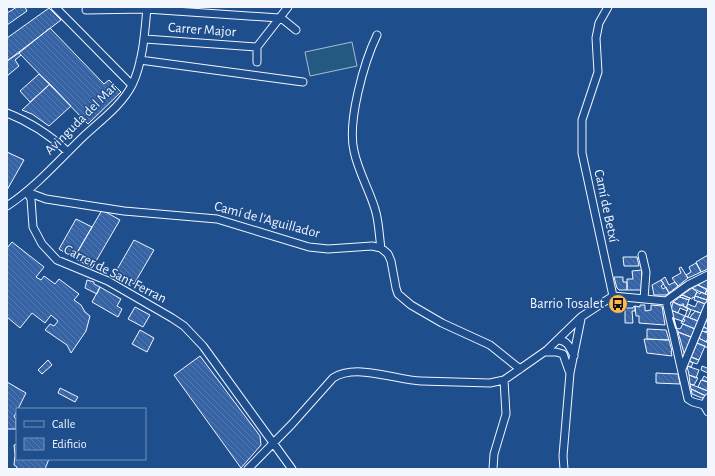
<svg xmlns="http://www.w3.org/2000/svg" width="715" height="476" font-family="'Alegreya Sans',sans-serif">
<defs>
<pattern id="building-back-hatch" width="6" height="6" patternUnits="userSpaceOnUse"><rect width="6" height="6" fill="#3563a3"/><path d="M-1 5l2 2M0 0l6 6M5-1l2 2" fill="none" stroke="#537ab1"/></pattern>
</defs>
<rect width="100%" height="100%" fill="#1f4e8c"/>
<path fill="#245a82" stroke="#a8bbd7" d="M352 42 357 66 310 76 305 52Z"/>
<path fill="url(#building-back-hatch)" stroke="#f2f6ff" d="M17 7H25L27 11 7 25V13Z
M49 8 61 20 7 61V38Z
M50 28 104 84 109 80 121 92 88 124 19 53Z
M19 53 21 55 15 60 19 66 7 76V61Z
M39 74 50 84 30 102 20 91Z
M50 84 71 106 49 126 32 114 22 110Z
M7 152 24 160 7 190Z
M102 210 120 220 92 268 74 258Z
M76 219 92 227 74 258 59 249Z
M134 240 154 250 134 284 115 273Z
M12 242 44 267 36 277 41 280 44 276 55 284 59 279 79 294 74 300 81 305 85 312 90 316 86 331 71 353 67 345 45 330 50 324 54 326 58 321 51 315 45 323 32 313 20 328 7 317V248Z
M708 255V269L701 272 696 262Z
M623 257H637L639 266H624Z
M696 263 701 272 688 278 686 275 691 272 689 267Z
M681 267 688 278 678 286 672 278 681 273 679 268Z
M642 270 641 290H627V279H633L632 271Z
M614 277H623V282H627V290H619L617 288Z
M665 277 669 285 675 282 678 286 669 293 661 280Z
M708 279V295L705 294 707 289 698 285Z
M87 280 94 282V284L100 287 97 294 85 288Z
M661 280 664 284 661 286 663 289 666 287 669 293 666 295H654L652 285Z
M698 285 707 290 705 294 692 288Z
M100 287 121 299 117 306 122 309 118 317 92 302Z
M692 288 697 292 694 298 693 297 692 299 682 295Z
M697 292 700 294 701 292 708 295 707 300 695 296Z
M682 295 690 298 689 300 680 297Z
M695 296 707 300 705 304 694 300Z
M680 297 689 300 686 308 683 306 684 304H682L681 306 673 302Z
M698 301 705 304 701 313 686 308 688 304 695 307Z
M673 302 688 308 687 311 680 308 678 313 671 310Z
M640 305H645V311L651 310V305L662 306 665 325 639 323V316H636L635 306 640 307Z
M635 306V311H632L633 323H625V308H633V307Z
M135 307 150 315 143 327 128 319Z
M688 308 691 310 688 317 685 316Z
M671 310 685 316 682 321 673 318Z
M695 311 701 313 698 321 690 318 692 314H693Z
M685 316 698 321 695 329 681 323 682 321 684 322 685 320 683 319Z
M707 320H708V329L703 327Z
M683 324 695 329 691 337 678 332 676 328 680 329Z
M703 327 708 329 706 332 702 331Z
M647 329 666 330 669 340 647 339Z
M140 330 154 338 147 352 132 344Z
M702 331 708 333V338L706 342 699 338Z
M678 332 691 337 685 354 684 353Z
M699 338 708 343V348L697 343Z
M644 339 669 340 672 351H671L672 356 647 353Z
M697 343 705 346 699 360 691 357Z
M200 356 260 436 261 445 241 468 174 375Z
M691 357 699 360 697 364 689 361Z
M48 360 52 365 42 374 38 370Z
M689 361 693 363 691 367 687 366Z
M687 366 699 370 696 378 689 375Z
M702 366 707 368 708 367V373L701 370Z
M656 373 678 374 680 384 656 383Z
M689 375 698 378 694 385 690 384Z
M704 376 707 378 708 376V382L702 380Z
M701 380 708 382V391L698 387Z
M7 382 26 393 14 417 16 419V429H7Z
M690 384 708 391V392L706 396 691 389Z
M60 388 78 397 75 402 58 393Z
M691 389 706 396 705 397 702 398 692 394Z
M17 444V459H49L45 469H16L17 467 14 465 15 455 14 445Z"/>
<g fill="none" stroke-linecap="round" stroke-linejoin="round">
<g stroke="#f2f6ff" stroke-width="9">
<path id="minor" d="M55 7 132 85
M608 7 599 23 596 38 598 72 582 120V153L613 296
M86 10 146 9 279 18
M280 17 296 30
M377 35C364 62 347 122 354 151 358 171 369 189 375 209 379 221 379 235 381 248
M145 39 257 47
M140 60 303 82
M257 62V47L288 7
M7 113C30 122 50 135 68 152
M27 192 46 199 124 211 217 219 309 247 328 249 372 246 381 248 388 254 391 261 396 288 398 294 411 305 442 323 490 345 520 369
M27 192 31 199 33 227 42 244 57 260 108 281 172 318 184 326 203 346 292 469
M7 206C36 187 59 160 84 136 100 121 122 105 132 85 143 63 145 31 147 7
M642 255 646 272 644 299
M613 296 666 301 688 285 708 275
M666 301 688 399 693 402 704 405
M559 340C568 341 570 348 574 356
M545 352H556L563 354 569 371
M682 369 708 306
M704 405 708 412
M704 405 708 398
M248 469 292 424 333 378C356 363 396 380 421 381L490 383 504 380 547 350 581 317 613 296
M493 469 494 454 506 414 504 380
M564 469 563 456 570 373 581 319"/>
</g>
<use href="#minor" stroke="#1f4e8c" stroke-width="7"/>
<path stroke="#f2f6ff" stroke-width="2" d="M673 318 676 328"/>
</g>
<defs>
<g id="bus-disc" transform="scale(1)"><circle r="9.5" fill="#ffb74d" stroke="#1f4e8c"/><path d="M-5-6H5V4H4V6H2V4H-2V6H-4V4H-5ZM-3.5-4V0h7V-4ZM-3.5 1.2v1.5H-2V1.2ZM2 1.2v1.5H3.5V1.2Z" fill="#111"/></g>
</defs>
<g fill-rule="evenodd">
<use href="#bus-disc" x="618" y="304"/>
</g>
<g text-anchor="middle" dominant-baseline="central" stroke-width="3" stroke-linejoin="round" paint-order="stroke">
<g font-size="14" fill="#f2f6ff" stroke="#1f4e8c">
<text transform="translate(202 30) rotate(4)">Carrer Major</text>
<text transform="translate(81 119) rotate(-45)">Avinguda del Mar</text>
<text transform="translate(606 206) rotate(78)">Camí de Betxí</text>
<text transform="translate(267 220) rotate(15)">Camí de l'Aguillador</text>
<text transform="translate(115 274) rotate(27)">Carrer de Sant Ferran</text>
</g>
<g font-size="14" fill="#f2f6ff" stroke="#1f4e8c" text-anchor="end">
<text x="604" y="304">Barrio Tosalet</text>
</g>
</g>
<rect width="715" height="476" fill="none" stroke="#f2f6ff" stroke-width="16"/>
<rect x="16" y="408" width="130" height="52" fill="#1f4e8c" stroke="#7391ba"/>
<rect x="24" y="421" width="20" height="6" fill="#1f4e8c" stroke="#7391ba"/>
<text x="52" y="428" font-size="12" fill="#f2f6ff">Calle</text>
<rect x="24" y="438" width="20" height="12" fill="url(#building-back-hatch)" stroke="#7391ba"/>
<text x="52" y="448" font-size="12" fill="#f2f6ff">Edificio</text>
</svg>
